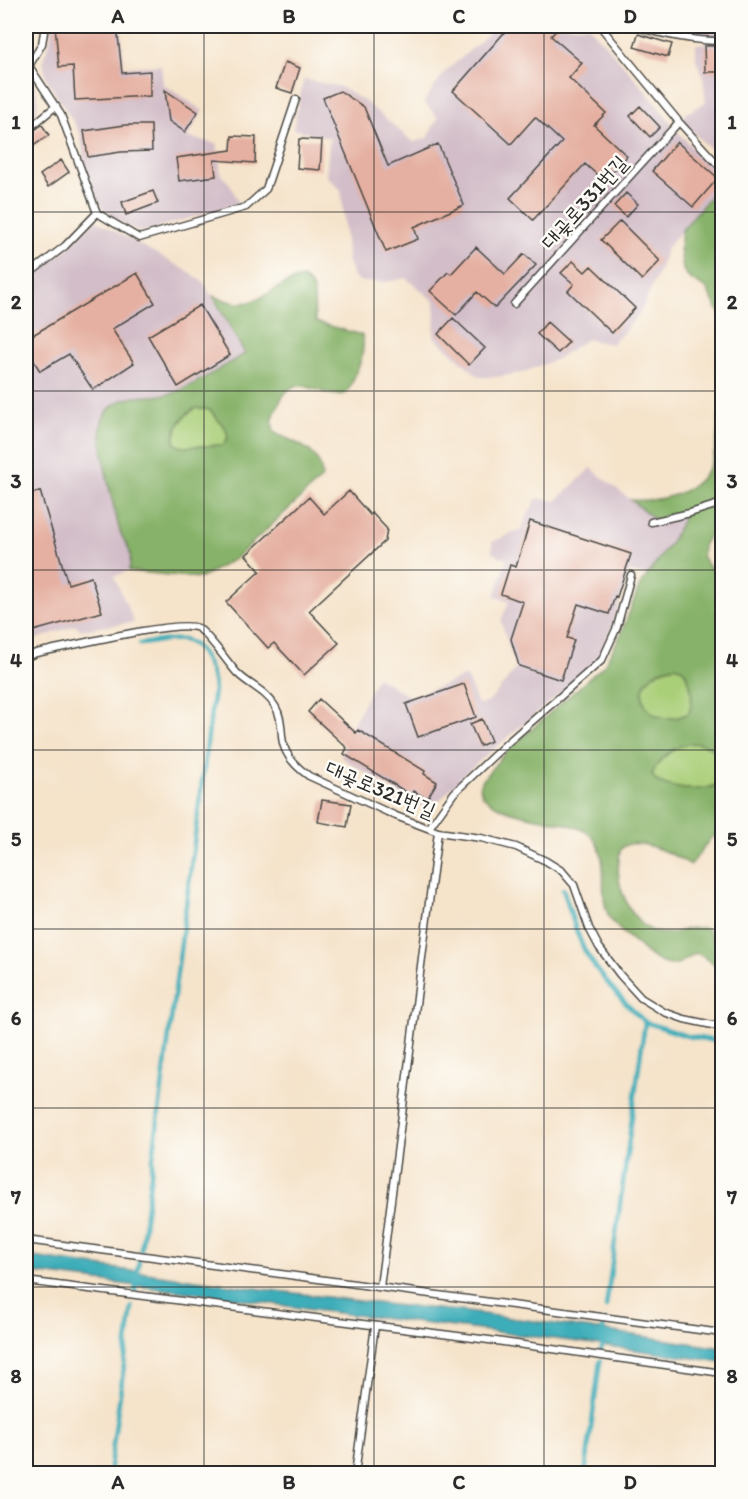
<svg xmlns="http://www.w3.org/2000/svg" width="748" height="1499" font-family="Itim,'Poor Story',sans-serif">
<rect width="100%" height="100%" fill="#fdfcf7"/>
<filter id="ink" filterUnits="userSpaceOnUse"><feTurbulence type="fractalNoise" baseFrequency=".0167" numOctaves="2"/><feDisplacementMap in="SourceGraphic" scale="12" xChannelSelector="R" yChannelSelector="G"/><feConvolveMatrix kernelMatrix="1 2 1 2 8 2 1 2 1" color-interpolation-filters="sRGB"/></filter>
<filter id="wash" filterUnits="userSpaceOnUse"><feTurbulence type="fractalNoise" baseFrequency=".008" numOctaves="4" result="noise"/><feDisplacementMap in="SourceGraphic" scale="24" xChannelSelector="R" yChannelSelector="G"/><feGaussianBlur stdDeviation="1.35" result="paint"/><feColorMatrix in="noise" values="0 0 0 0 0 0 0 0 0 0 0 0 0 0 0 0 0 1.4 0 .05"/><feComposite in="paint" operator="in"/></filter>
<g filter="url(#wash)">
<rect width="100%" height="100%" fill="#f5e3ca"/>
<path fill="#d2bdc8" d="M52 26H121L124 67 161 65 163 84 203 111 187 137 217 144 221 175 230 184 239 204 141 232 123 224 104 210 96 195 85 166 80 133 46 78 43 60 50 41Z
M498 26H589L641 85 678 132 722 179V183L666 249 660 269 640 313 619 337 611 344 587 339 555 360 521 373 498 377H479L434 337 435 302 406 278 386 282H361L354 277 348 263 341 190 326 175 330 138 293 129 304 79 341 87 367 103 413 142 427 138 438 118 424 102 444 73Z
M654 26H722V36L676 32Z
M722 43V150L716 155 683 122 685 114 706 102 703 78 696 60V44Z
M26 73 36 89 38 100 36 116 26 124Z
M95 220 191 273 204 283 245 354 176 392 127 399 101 430 105 466 120 531 130 548 131 558 129 571 114 576 134 622 81 630 76 625 26 643V280L67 249Z
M591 468 657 521 686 514 671 542 647 576 629 571 612 627 599 657 587 671 465 773 436 804 427 807 413 802 341 757 349 732 377 677 411 697 466 676 478 704 488 703 516 669 501 621 509 602 495 596 507 559 492 553V542L521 529 537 498 556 501Z"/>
<path fill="#aacf79" stroke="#6a7d52" stroke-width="1.5" d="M196 408 210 410 226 429 228 438 223 445 182 447 175 444C173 429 183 415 196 408Z
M675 666 683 669C692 684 694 696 689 713 645 736 618 677 675 666Z
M694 742C705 745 716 748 722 758V783C701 793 677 790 656 781L652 774C660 757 676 745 694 742Z"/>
<path fill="#87b269" stroke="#596e4a" stroke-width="1.5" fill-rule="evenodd" d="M722 183V319L707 289 690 279 683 270 680 248 682 230Z
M302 278C321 288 311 305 316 322L362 335C367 353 355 376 347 393 319 403 296 363 278 406 273 416 270 423 275 433 298 444 322 450 322 478L236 558 201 578 129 571C134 544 125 549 119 528 113 504 99 451 101 428 102 417 108 408 118 402 136 393 158 399 176 392 197 384 225 365 245 354L213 296C222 299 231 303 241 303 263 303 280 281 302 278ZM196 408 210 410 226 429 228 438 223 445 182 447 175 444C172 429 183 415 196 408Z
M722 404V512L703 546 702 555 706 563 717 573 722 584V758C702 729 664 747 652 774L656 781C677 790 701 793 722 783V831L710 839 691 865C678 857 636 834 622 848 619 850 619 856 619 861 615 884 630 921 653 931 672 939 690 923 707 929L722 955V969L697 953C689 955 685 962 677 964 662 969 648 954 638 945 629 938 618 930 611 920 596 897 611 864 595 840 577 814 510 825 482 795L480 787 483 779 505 753 604 665 621 634 639 587 671 542 685 515 657 521 631 500C669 502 706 491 715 450 719 435 717 419 722 404ZM675 666 683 669C692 684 694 696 689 713 645 736 618 677 675 666Z"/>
<path fill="#3dadb9" stroke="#346c72" stroke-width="1.5" d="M26 1256 246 1287 392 1305 460 1311 600 1330 722 1348V1362L571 1341 313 1310 234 1298 26 1272Z"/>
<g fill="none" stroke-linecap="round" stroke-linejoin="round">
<path stroke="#3dadb9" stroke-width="4.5" d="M140 644C153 643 170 638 183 640 202 643 214 674 214 690L141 1250
M563 889C570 909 575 932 585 951 601 978 621 1000 645 1022L606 1307
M645 1022 687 1036 722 1042
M135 1291 139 1260
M601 1350 604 1321
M109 1474 132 1307
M585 1474 600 1361"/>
</g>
<g id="blocks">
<path fill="#e5b0a1" d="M55 26H117L122 73 150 71V96L75 100 73 66 59 67Z
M510 26H560L551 36 582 63 569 78 606 113 594 125 627 156 604 181 585 164 533 220 510 198 562 142 535 117 511 144 453 91Z
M638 34 672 44 668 57 634 47Z
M704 46H723V72H705Z
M285 62 300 68 292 93 276 88Z
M165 90 198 112 185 132 169 121Z
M340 91 364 107 388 166 438 144 464 205 414 227 418 239 386 252 323 98Z
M640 106 660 127 650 137 630 116Z
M42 125 49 135 26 151V136Z
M125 125H151L152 151 121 152 88 157 84 131Z
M232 136 256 137 255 163 214 160 216 176 179 181 176 158 231 150Z
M299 139 322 140 320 170 297 168Z
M677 142 718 178 693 207 652 171Z
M61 160 69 172 48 187 40 175Z
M153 191 158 203 126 215 122 202Z
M626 193 638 204 626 217 614 206Z
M620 221 660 261 642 280 601 240Z
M476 247 505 274 524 254 536 265 495 308 477 292 456 315 430 291 448 272 451 274Z
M573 261 585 272 591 266 635 308 612 333 568 291 574 284 561 273Z
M137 273 155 303 112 329 134 363 93 390 69 354 40 371 26 348V339Z
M200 305 230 355 178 387 148 336Z
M453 318 485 348 469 365 438 334Z
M547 322 569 342 558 353 537 334Z
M40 491 68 584 91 577 102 612 26 633V590L29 589 26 577V496Z
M349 491 370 515 372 513 387 529 385 541 309 611 339 643 304 675 274 643 268 648 226 602 260 571 246 555 309 497 324 514Z
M530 521 631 554 617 597 615 596 609 614 578 604 567 638 574 640 561 680 519 666 511 639 523 602 501 594 510 565 516 567Z
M464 684 476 717 418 737 406 704Z
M319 699 356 733 358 730 425 771 424 774 437 782 427 799 414 791 411 795 344 754 347 748 308 712Z
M482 719 491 741 480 746 470 724Z
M322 800 351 804 347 827 318 822Z"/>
</g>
</g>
<g filter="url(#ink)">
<use href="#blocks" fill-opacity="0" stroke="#494743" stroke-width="1.5"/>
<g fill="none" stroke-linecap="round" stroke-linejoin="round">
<g stroke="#494743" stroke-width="9">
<path id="lane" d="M45 26 42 44 29 66 61 115 97 213 139 238 246 207 266 189 296 99
M600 26 679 122 722 169
M634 26C664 35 691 41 722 41
M26 131 56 106
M26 276 65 246 97 213
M514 304 679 122
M651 522 690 513 722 503
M26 657 36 653C63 648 179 619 198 628 208 634 228 663 237 673 249 685 266 691 275 706 281 716 281 725 282 736 283 754 296 767 309 776L396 816 438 832 481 838 516 847 546 861 562 871 574 885 589 928 599 947 620 975 641 998 664 1012 684 1019 722 1027
M429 828 454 793 506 744 602 660 617 627 631 575
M26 1240 722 1333
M26 1281 489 1340 722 1373
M380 1287 438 832
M355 1474 375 1326"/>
</g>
<use href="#lane" stroke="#fff" stroke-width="6"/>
</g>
</g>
<path fill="none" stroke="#2b2b2b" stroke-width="1.5" stroke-opacity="0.55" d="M204 26V1474M374 26V1474M544 26V1474M26 212H722M26 391H722M26 570H722M26 750H722M26 929H722M26 1108H722M26 1287H722"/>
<g text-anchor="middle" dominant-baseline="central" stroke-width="5" stroke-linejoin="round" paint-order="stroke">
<g font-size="21" fill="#2b2b2b" stroke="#fdfcf7">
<text transform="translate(584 202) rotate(-48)">대곶로331번길</text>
<text transform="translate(381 789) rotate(23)">대곶로321번길</text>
</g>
</g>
<rect width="748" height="1499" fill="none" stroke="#fdfcf7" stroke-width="66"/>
<rect x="33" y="33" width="682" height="1433" fill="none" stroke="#2b2b2b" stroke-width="2"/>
<g font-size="20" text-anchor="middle" font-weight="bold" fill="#2b2b2b">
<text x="118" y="23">A</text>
<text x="289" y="23">B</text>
<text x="459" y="23">C</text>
<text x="630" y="23">D</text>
<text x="16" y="129">1</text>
<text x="732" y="129">1</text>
<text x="16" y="309">2</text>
<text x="732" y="309">2</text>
<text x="16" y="488">3</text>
<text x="732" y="488">3</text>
<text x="16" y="667">4</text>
<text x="732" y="667">4</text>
<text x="16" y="846">5</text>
<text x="732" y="846">5</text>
<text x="16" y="1025">6</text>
<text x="732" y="1025">6</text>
<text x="16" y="1204">7</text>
<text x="732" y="1204">7</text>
<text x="16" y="1383">8</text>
<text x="732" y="1383">8</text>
<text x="118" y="1489">A</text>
<text x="289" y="1489">B</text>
<text x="459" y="1489">C</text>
<text x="630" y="1489">D</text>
</g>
</svg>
